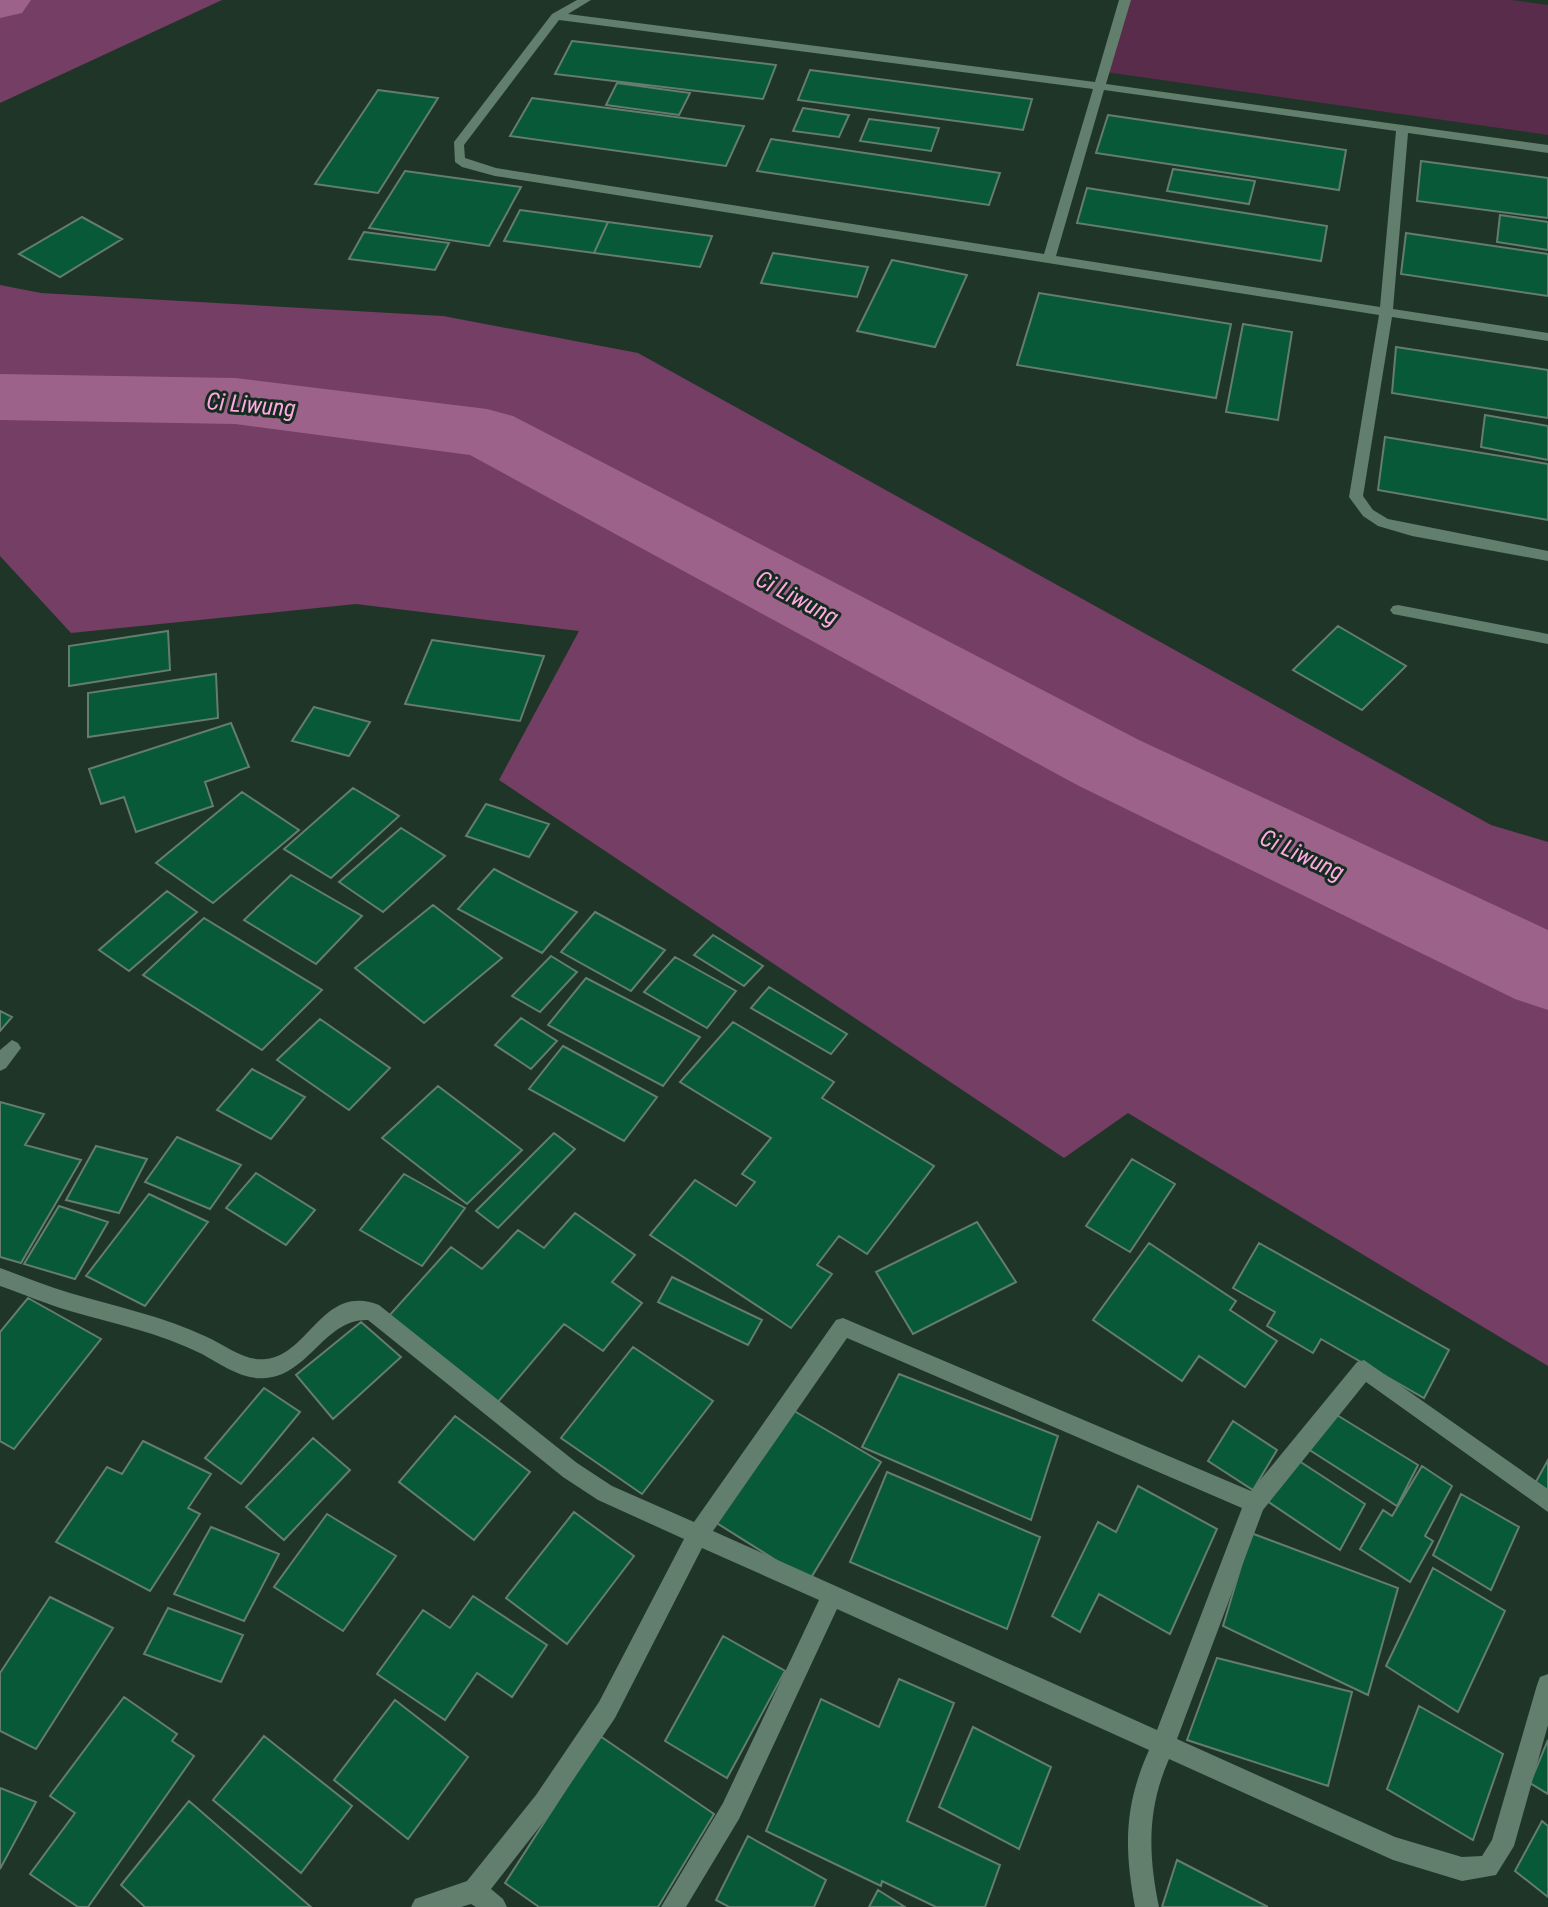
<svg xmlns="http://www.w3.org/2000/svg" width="1548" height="1907" font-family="'Roboto Condensed',sans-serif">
<rect width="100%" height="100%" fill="#1f3528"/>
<path fill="#592c4b" d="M1128 0H1512L1548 5V135L1106 72Z"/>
<path fill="#753e64" d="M0 0H222L0 103Z
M0 285 41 293 443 316 638 353 1491 825 1548 842V1366L1128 1113 1064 1158 499 780 579 631 356 604 71 633 0 556Z"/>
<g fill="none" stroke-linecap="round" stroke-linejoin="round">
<path fill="#9c6289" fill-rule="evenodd" d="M0 0H31L22 13 0 18Z
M0 374 235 378 487 409 513 416 1139 740 1548 930V1010L1515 999 1079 786 470 455 235 424 0 420Z"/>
</g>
<path fill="#075938" stroke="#647d6e" stroke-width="2" d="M572 41 776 65 763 99 555 74Z
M810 70 1032 99 1023 130 798 100Z
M617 83 690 93 679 115 606 105Z
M378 90 438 98 378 193 315 184Z
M532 98 744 126 726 166 510 136Z
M803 108 849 115 839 137 793 131Z
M1108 115 1346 150 1339 190 1096 153Z
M869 119 939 128 931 151 860 141Z
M771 139 1000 173 989 205 757 171Z
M1421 161 1548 178V218L1417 201Z
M1173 169 1255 181 1249 204 1167 191Z
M405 171 521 187 489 246 369 228Z
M1087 188 1327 226 1321 261 1077 223Z
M520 210 608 222 594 253 504 241Z
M1500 215 1548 222V250L1497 242Z
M82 217 122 239 60 277 19 254Z
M608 222 712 236 700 267 594 253Z
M364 232 449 243 435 270 349 259Z
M1406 233 1548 254V296L1401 274Z
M773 253 868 267 857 297 761 283Z
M892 260 967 275 935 347 857 331Z
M1039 293 1231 324 1216 398 1017 365Z
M1243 324 1292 332 1278 420 1226 412Z
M1396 347 1548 370V418L1392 393Z
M1485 415 1548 426V460L1481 447Z
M1385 437 1548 464V520L1378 490Z
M1338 626 1406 666 1362 710 1293 670Z
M168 631 170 670 69 686V646Z
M432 640 544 656 520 721 405 704Z
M216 674 218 718 88 737V693Z
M314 707 370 722 349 756 292 741Z
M231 723 249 767 205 782 213 806 136 832 124 797 101 804 89 769Z
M353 788 399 816 331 878 284 849Z
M242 792 299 830 213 903 156 863Z
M486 804 549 824 529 857 466 836Z
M401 828 445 856 383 912 339 882Z
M494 869 577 912 542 953 458 909Z
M291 875 362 916 316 964 244 920Z
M167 891 197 912 129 971 99 950Z
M433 905 502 958 424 1023 355 968Z
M595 912 665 950 631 991 561 952Z
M204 918 322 990 262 1050 143 975Z
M713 935 763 966 744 986 694 955Z
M551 956 577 972 540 1012 512 996Z
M675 957 736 991 707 1028 644 992Z
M586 978 700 1037 663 1086 548 1025Z
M769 987 847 1034 831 1054 751 1008Z
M0 1011 12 1017 0 1031Z
M521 1018 557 1041 531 1069 495 1045Z
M320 1019 390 1068 349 1110 277 1060Z
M733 1022 834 1082 822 1098 934 1166 867 1254 839 1236 817 1265 832 1274 791 1328 650 1235 695 1180 736 1206 755 1182 742 1174 771 1138 680 1082Z
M563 1046 657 1097 624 1141 529 1089Z
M252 1069 305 1097 271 1139 217 1110Z
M438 1086 522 1150 467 1204 382 1138Z
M0 1102 44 1114 25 1145 81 1160 21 1263 0 1257Z
M554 1133 575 1149 498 1228 476 1211Z
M177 1137 241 1165 210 1209 145 1182Z
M96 1146 147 1159 119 1213 66 1200Z
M1132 1159 1175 1184 1130 1252 1086 1226Z
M256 1173 315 1210 286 1245 226 1208Z
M404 1174 465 1208 422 1266 360 1230Z
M149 1194 208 1222 145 1306 86 1276Z
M59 1206 108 1222 75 1279 24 1264Z
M575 1213 635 1255 612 1282 642 1303 603 1351 564 1324 498 1402 387 1318 451 1247 482 1269 518 1230 544 1248Z
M977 1222 1016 1282 913 1334 876 1272Z
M1149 1243 1236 1301 1230 1310 1277 1341 1245 1387 1199 1356 1182 1381 1093 1320Z
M1259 1243 1449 1350 1424 1398 1321 1339 1313 1353 1267 1326 1275 1312 1233 1288Z
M672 1277 762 1320 748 1345 658 1302Z
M28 1298 101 1339 14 1449 0 1441V1332Z
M361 1322 401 1357 333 1419 296 1375Z
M633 1347 713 1401 642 1494 561 1438Z
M899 1374 1058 1436 1031 1520 862 1447Z
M264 1388 300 1412 241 1484 205 1458Z
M789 1408 881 1462 809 1581 715 1522Z
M1332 1412 1418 1465 1397 1506 1308 1449Z
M455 1416 530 1472 474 1540 399 1482Z
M1233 1421 1277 1450 1253 1490 1208 1461Z
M313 1438 350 1470 284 1540 246 1507Z
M143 1441 211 1474 188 1508 200 1514 150 1591 56 1542 107 1467 122 1474Z
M1293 1457 1365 1504 1340 1550 1267 1501Z
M1548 1460V1497L1533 1487Z
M1422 1466 1452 1486 1425 1536 1433 1541 1410 1582 1360 1549 1383 1510 1392 1516Z
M887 1472 1040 1537 1007 1629 850 1562Z
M1138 1486 1217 1529 1170 1634 1099 1594 1080 1632 1052 1616 1098 1522 1116 1532Z
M1461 1494 1519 1527 1491 1590 1433 1555Z
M574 1512 634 1556 567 1644 506 1598Z
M327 1514 396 1556 343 1631 274 1587Z
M211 1527 279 1554 244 1621 174 1594Z
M1251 1533 1398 1588 1368 1695 1223 1626Z
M1433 1568 1505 1611 1458 1712 1386 1666Z
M473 1596 547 1645 512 1697 477 1673 445 1720 377 1674 423 1610 450 1628Z
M50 1597 113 1628 36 1749 0 1731V1673Z
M168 1608 243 1635 221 1682 144 1654Z
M723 1636 785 1671 727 1778 665 1741Z
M1217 1658 1352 1692 1328 1786 1187 1740Z
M899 1679 954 1703 907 1821 1000 1865 985 1907H936L882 1881 881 1886 766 1831 821 1699 879 1727Z
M124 1697 177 1734 172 1741 194 1756 88 1907H78L30 1874 75 1813 50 1796Z
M395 1700 468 1757 408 1839 334 1780Z
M1419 1706 1503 1754 1473 1840 1387 1789Z
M973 1727 1051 1767 1019 1849 939 1807Z
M264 1736 352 1806 301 1873 213 1800Z
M600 1736 714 1814 658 1907H539L505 1883Z
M1548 1740V1794L1530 1783Z
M0 1788 36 1802 0 1869Z
M189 1801 311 1907H145L121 1885Z
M1542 1821 1548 1826V1897L1515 1871Z
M748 1836 826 1880 814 1907H729L716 1900Z
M1177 1860 1268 1907H1162Z
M878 1890 905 1907H869Z"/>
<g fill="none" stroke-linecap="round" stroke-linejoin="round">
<path fill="#627e6d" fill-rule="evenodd" d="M577 0H591L568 14 1095 82 1119 0H1131L1106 84 1548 145V153L1408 133 1393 309 1548 333V341L1392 317 1363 496 1373 510 1388 519 1548 551V561L1412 536 1378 526 1363 516 1349 497 1379 315 495 176 462 167 455 162 454 142 552 14ZM559 20 1093 89 1044 254 496 168 465 158 464 145ZM1104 90 1396 131 1380 307 1056 256Z
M1398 605 1548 634V644L1393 614 1390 610 1393 606Z
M12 1040 18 1043 21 1048 6 1068 0 1071V1050Z
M0 1268C23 1276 46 1286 70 1293 117 1307 163 1316 207 1337 225 1345 245 1362 266 1359 309 1355 323 1283 379 1305L577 1463 612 1486 694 1522 836 1320 843 1318 1251 1491 1357 1362 1364 1360 1548 1489V1512L1366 1382 1263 1510 1177 1739 1395 1837 1462 1857 1482 1856 1492 1840 1537 1685 1540 1677 1548 1674V1725L1514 1846 1496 1875 1462 1881 1393 1860 1169 1759C1147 1809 1148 1854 1159 1907H1135C1124 1847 1124 1806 1149 1750L837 1609 739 1819 686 1907H661L723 1803 819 1600 702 1548 615 1718 552 1811 491 1889 503 1899 507 1907H476L471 1904 461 1907H411L415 1899 467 1881 536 1795 599 1702 684 1539 598 1500 563 1477 368 1320C324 1319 310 1374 266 1378 244 1381 220 1364 202 1354 160 1333 115 1324 70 1311 46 1304 23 1294 0 1286ZM847 1338 1242 1508 1157 1730 713 1531Z"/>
</g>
<g text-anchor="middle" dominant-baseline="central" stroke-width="6" stroke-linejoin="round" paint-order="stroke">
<g font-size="24" font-style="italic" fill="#fea9e2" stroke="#152b1f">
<text transform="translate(251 405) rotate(5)">Ci Liwung</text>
<text transform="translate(797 598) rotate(28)">Ci Liwung</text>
<text transform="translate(1302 855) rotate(25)">Ci Liwung</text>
</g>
</g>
</svg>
